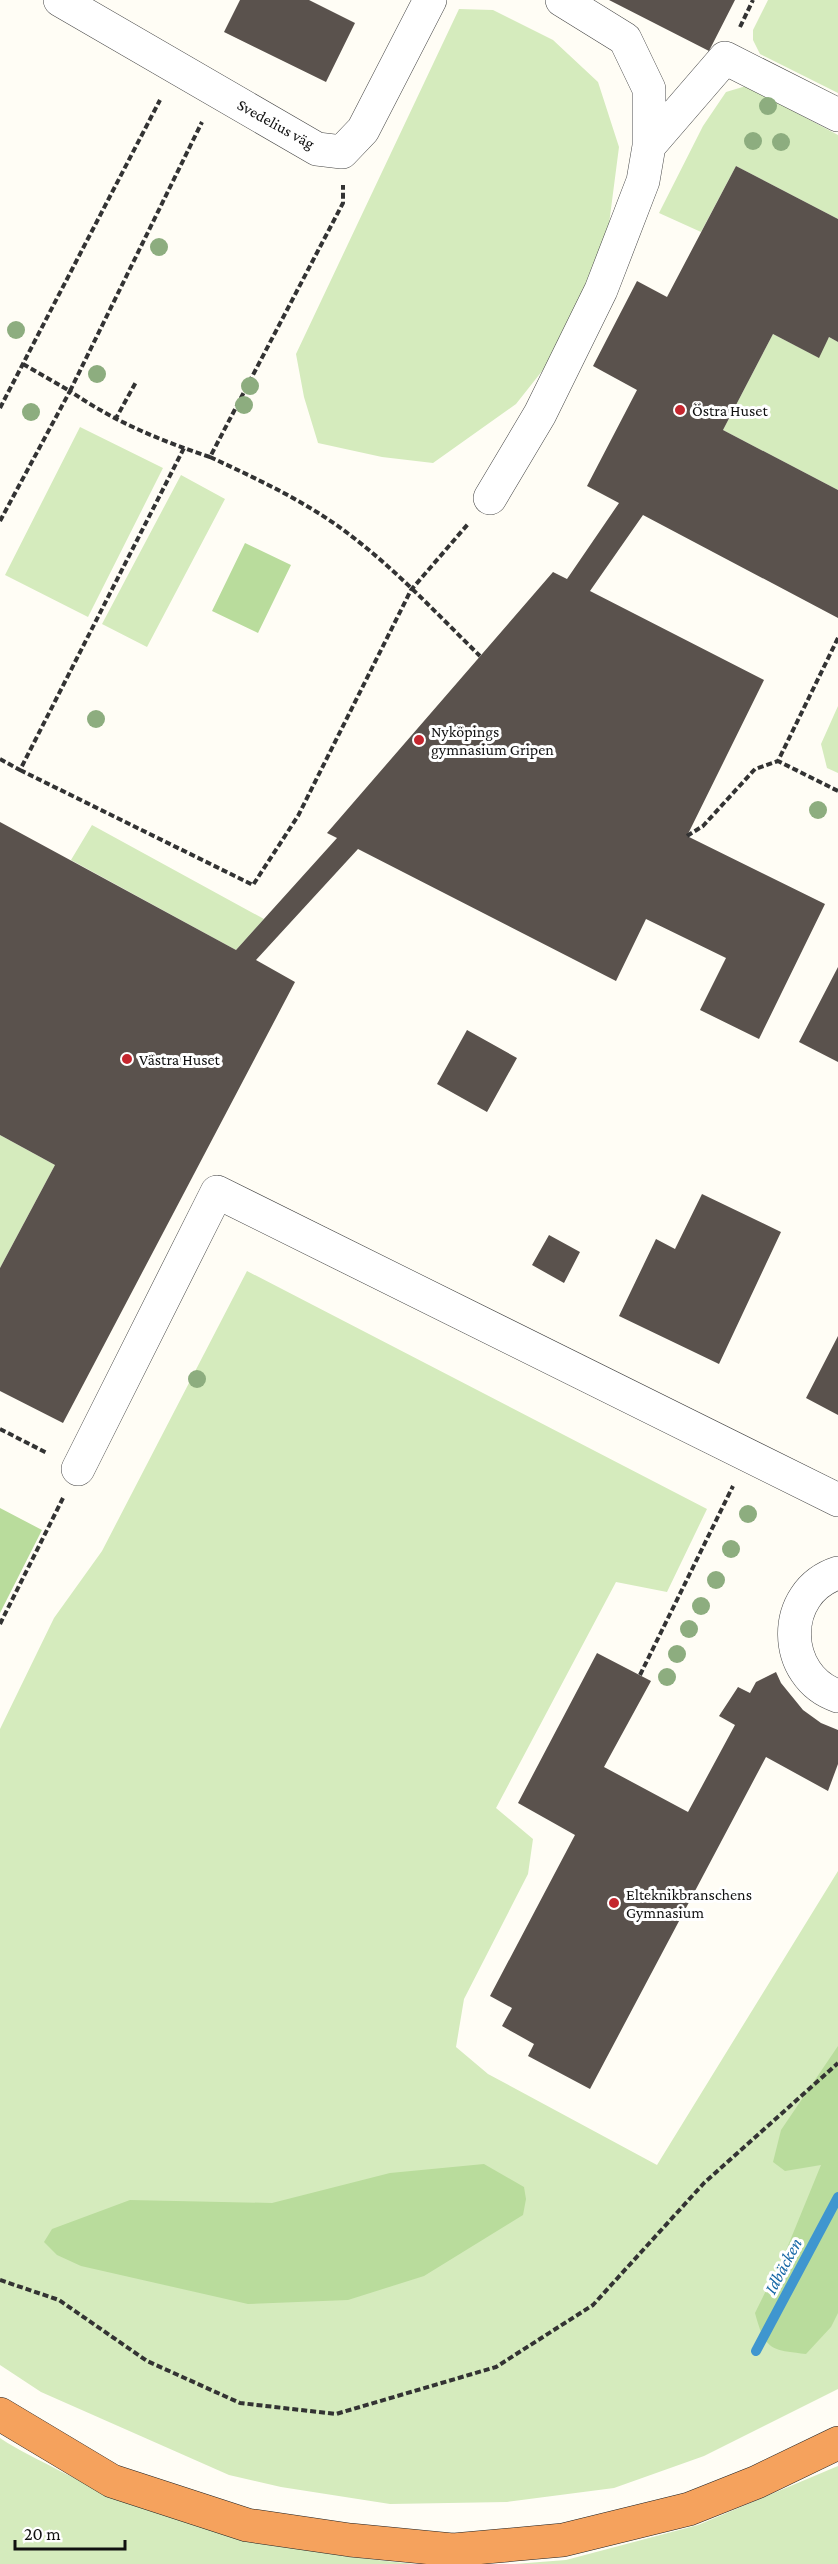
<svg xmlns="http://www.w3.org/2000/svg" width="838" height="2564" font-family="'Crimson Pro',serif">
<rect width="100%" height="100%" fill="#fffdf5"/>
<path fill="#d5ebbd" d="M768 0H838V93L760 54 753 40V30Z
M459 9 493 10 553 40 598 82 619 147 609 224 569 337 516 404 433 463 382 457 318 443 304 397 296 354Z
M746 86 838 135V219L736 166 701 232 659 213 703 126 726 92Z
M773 334 818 357 829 337 838 342V490L723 430Z
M80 427 163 468 88 617 5 575Z
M181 475 225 499 147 647 102 624Z
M838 706V773L827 768 821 744Z
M92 825 264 919 236 950 71 860Z
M0 1135 55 1165 0 1268Z
M247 1271 707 1509 667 1592 616 1582 496 1808 533 1839 528 1874 464 1999 456 2047 488 2074 657 2165 838 1871V2389L704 2456 614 2488 507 2502 390 2504 281 2487 229 2475 41 2392 0 2365V1729L54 1618 102 1551Z
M0 2438C19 2451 40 2460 60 2471 170 2527 293 2553 415 2564H0Z
M838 2466V2564H514L566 2560 698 2525Z"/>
<path fill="#b9dc9c" d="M245 543 291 565 258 633 212 611Z
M0 1508 42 1530 0 1613Z
M838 2046V2313L831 2327 806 2354C769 2350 765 2349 755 2313L787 2248 821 2165 785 2171 773 2162 781 2130Z
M484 2164 524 2187 526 2199 523 2215 424 2276 348 2300 248 2304 81 2266 57 2255 44 2242 52 2229 130 2200 272 2203 390 2173Z"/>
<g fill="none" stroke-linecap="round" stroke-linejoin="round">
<path stroke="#3f96cf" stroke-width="10" d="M756 2351 838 2197"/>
</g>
<path fill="#5a524d" d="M240 0H309L355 23 326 82 224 32Z
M609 0H735L709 51Z
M736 166 838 219V342L829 337 819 358 773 334 723 430 838 490V618L643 515 590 591 764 680 687 836 825 904 759 1039 700 1010 726 958 646 919 616 981 358 849 256 960 295 982 63 1423 0 1391V1268L55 1165 0 1135V822L236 950 337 838 327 833 553 572 567 579 619 503 587 486 637 390 593 366 637 281 667 297Z
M838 967V1062L799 1042Z
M467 1030 517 1058 487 1112 437 1084Z
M702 1194 781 1232 719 1364 619 1316 656 1239 675 1249Z
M549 1235 580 1252 564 1283 532 1265Z
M838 1336V1415L806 1398Z
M597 1653 651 1681 604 1767 688 1812 735 1725 719 1716 738 1687 750 1693 756 1682 776 1672 781 1683 803 1710 821 1723 838 1730V1764L828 1791 766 1757 590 2089 528 2056 534 2044 502 2026 512 2008 490 1996 575 1835 518 1803Z"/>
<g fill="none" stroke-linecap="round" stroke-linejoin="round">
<g stroke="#444" stroke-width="34">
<path id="minor" d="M60 0 317 149 342 152 363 130 430 0
M649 146 725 58 838 115
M490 498 540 414 601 290 643 181 649 146V89L625 39 562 0
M78 1469 217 1192 838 1500
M838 1573C779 1592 781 1677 838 1696"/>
</g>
<g stroke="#222" stroke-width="34">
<path id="highway" d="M0 2414 112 2481 247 2525 350 2540 453 2550 563 2540 689 2509 757 2482 838 2443"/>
</g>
<path stroke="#333" stroke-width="4" stroke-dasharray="6 3" stroke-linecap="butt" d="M740 27 753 0
M23 364 70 391 202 122
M0 408 160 100
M115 420 136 382
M210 457C253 477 296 497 335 524 388 561 434 611 480 656
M0 521 70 391C115 422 159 440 210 457L343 203V185
M838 638 778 761 838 791
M0 759 20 770 184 448
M20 770 253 885 298 816 411 590 468 524
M687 836 703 826 755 769 778 761
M0 1429 47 1453
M0 1624 63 1498
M640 1675 733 1486
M0 2280 59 2300 147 2361 240 2403 336 2414 496 2367 593 2305 704 2183 838 2063"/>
<use href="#minor" stroke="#fff" stroke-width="33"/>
<use href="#highway" stroke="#f5a25d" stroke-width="33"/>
</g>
<g fill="#8dad7f">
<circle cx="768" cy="106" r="9"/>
<circle cx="753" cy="141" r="9"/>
<circle cx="781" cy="142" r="9"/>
<circle cx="159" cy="247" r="9"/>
<circle cx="16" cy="330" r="9"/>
<circle cx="97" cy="374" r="9"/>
<circle cx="250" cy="386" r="9"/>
<circle cx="244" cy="405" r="9"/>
<circle cx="31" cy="412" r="9"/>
<circle cx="96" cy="719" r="9"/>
<circle cx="818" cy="810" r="9"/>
<circle cx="197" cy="1379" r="9"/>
<circle cx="748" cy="1514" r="9"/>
<circle cx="731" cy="1549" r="9"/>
<circle cx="716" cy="1580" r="9"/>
<circle cx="701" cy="1606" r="9"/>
<circle cx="689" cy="1629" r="9"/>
<circle cx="677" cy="1654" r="9"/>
<circle cx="667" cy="1677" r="9"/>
</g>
<g fill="#c4262e" stroke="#fff" stroke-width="2">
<circle cx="680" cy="410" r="6"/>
<circle cx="419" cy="740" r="6"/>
<circle cx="127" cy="1059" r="6"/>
<circle cx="614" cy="1903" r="6"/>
</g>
<g text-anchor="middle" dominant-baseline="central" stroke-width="6" stroke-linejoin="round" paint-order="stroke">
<g font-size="16" fill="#111" stroke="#fff">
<text transform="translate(276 124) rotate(29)">Svedelius väg</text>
</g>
<g font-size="16" fill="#111" stroke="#fff" text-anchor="start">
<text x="692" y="410">Östra Huset</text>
<text x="431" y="731">Nyköpings<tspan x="431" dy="18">gymnasium Gripen</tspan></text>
<text x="139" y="1059">Västra Huset</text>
<text x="626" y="1894">Elteknikbranschens<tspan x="626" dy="18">Gymnasium</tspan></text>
</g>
<g font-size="18" font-style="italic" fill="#1768a6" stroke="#fff">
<text transform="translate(783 2266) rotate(-62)">Idbäcken</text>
</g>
</g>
<path d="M15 2540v9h110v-9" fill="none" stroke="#111111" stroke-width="3"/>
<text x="24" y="2540" font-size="18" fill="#111111" stroke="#ffffff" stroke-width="4.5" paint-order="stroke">20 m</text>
</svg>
